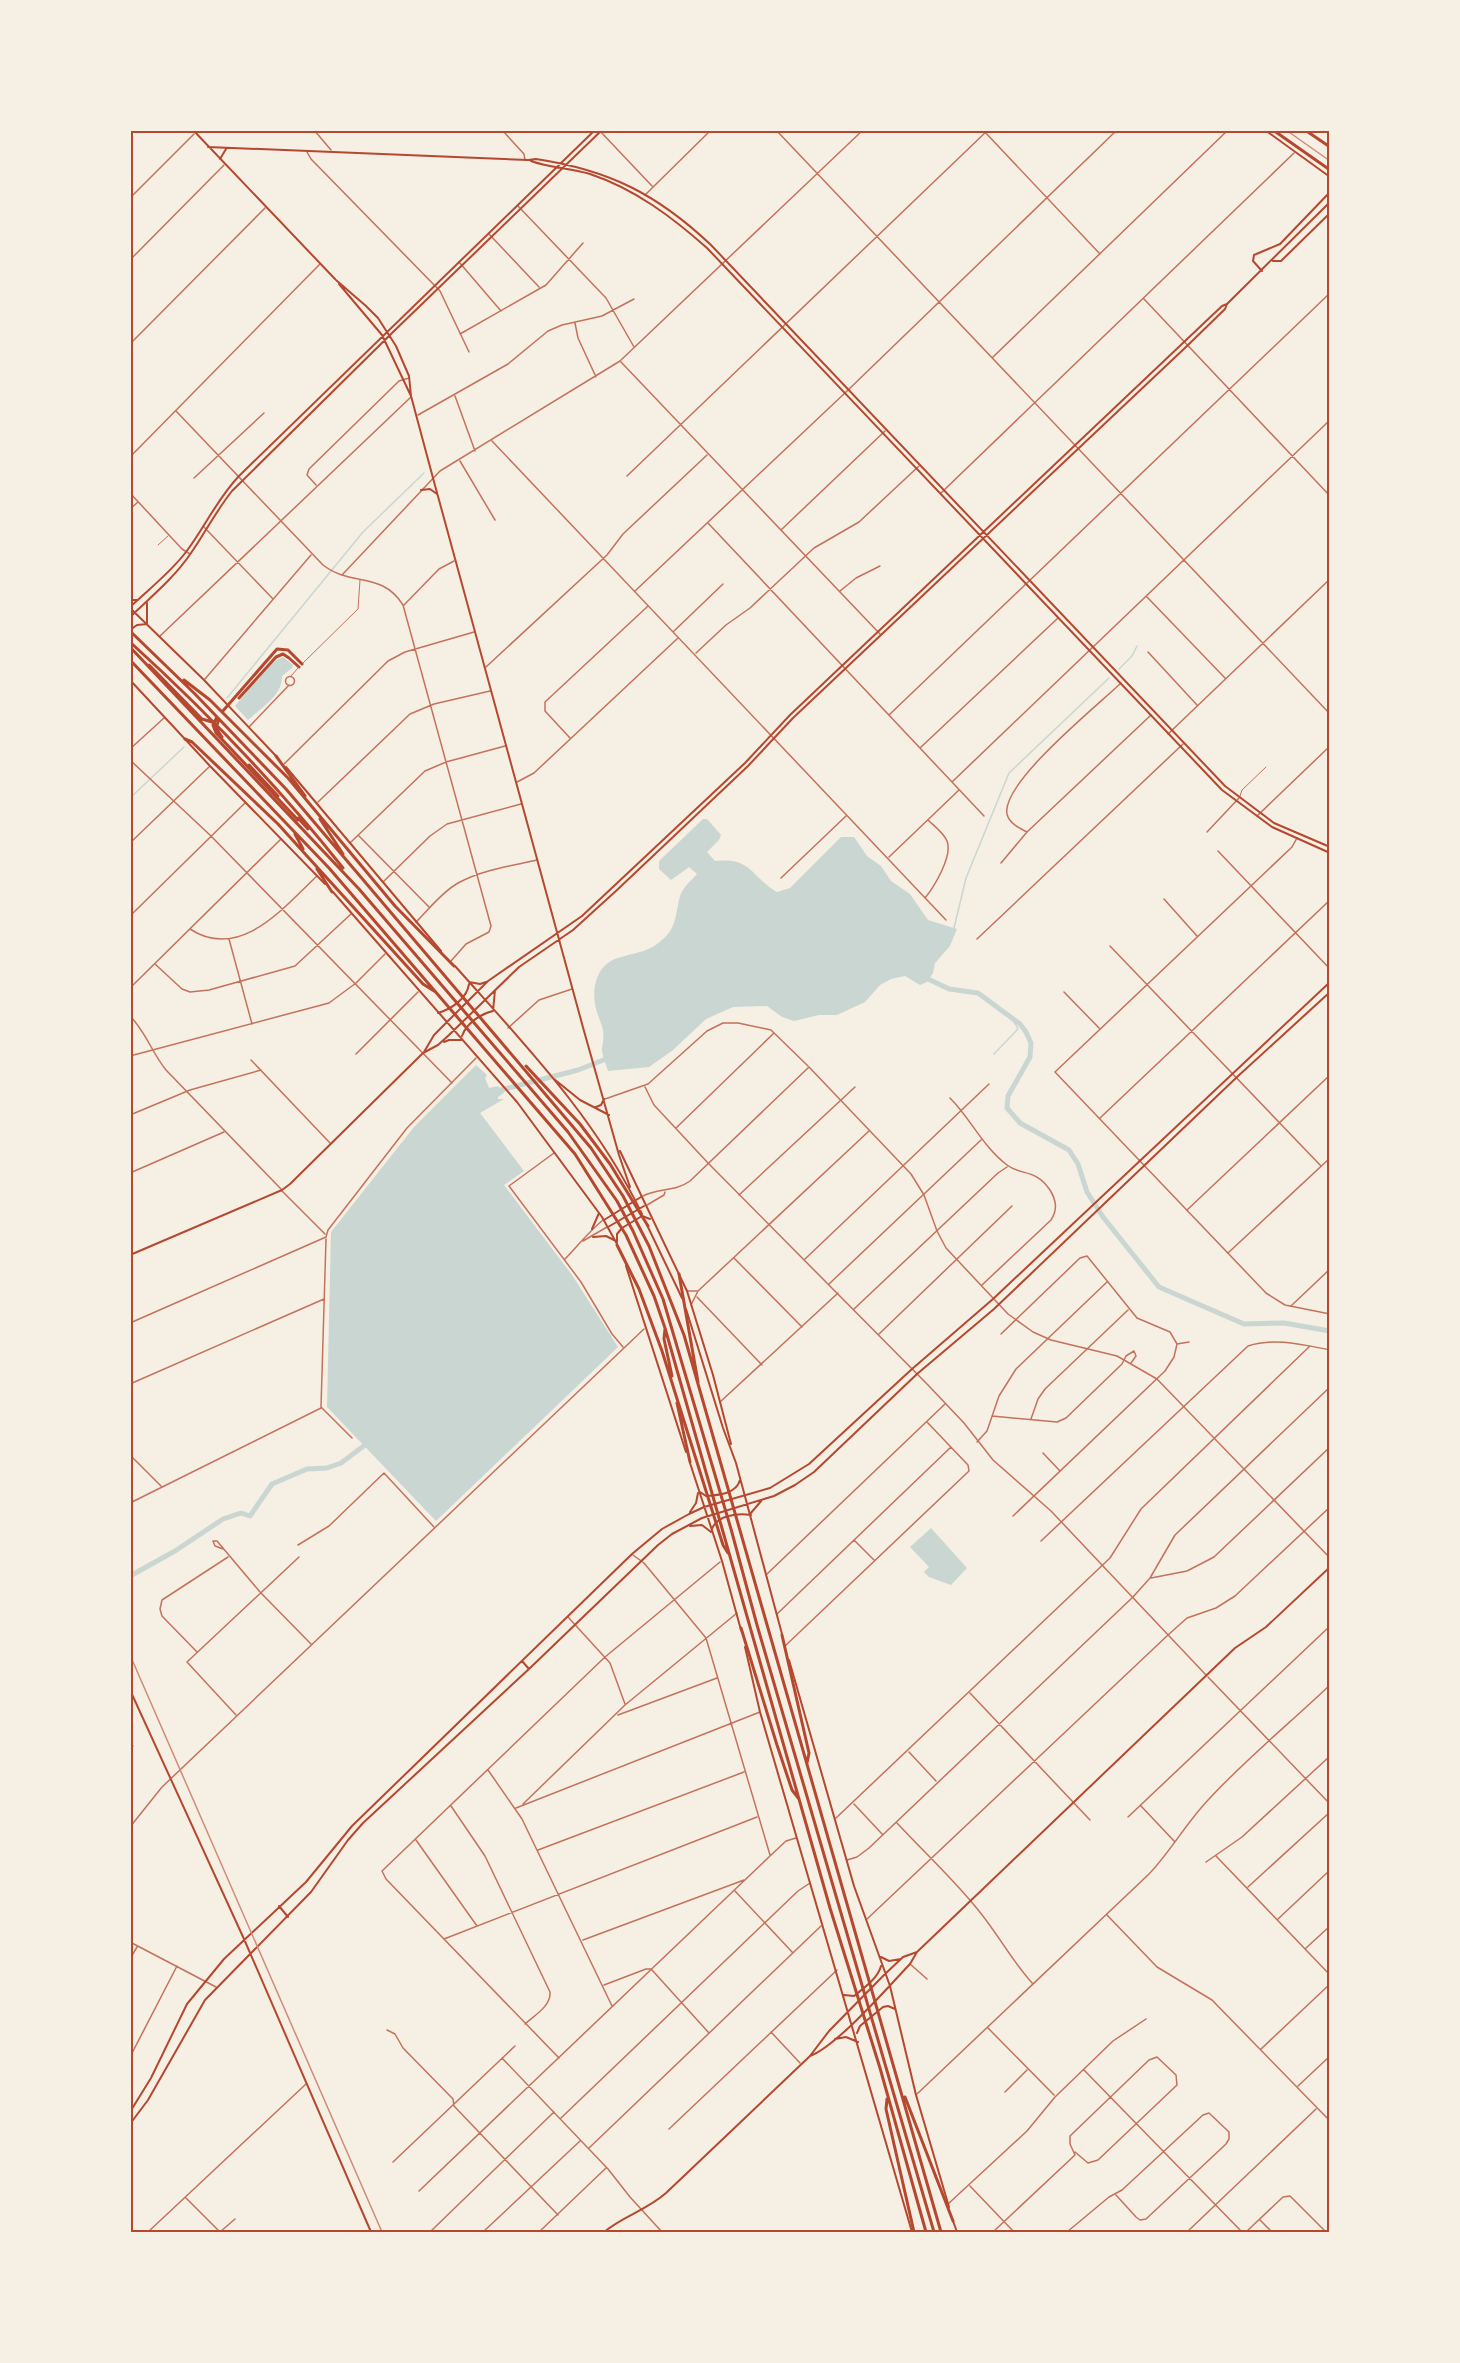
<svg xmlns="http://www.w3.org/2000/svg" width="1460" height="2363" font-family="'DejaVu Sans',sans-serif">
<rect width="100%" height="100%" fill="#f6efe4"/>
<path fill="#c9d6d2" d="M283 657 293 665 292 668 282 676C283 695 261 708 248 720L235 706 271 663Z
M703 819H707L721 835 719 840 707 852 715 861C752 857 750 876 777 892L790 888 841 837H854L867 856 881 866 891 881 910 894 928 920 957 929 950 946 935 963 933 973 927 982 920 985 905 976 891 979 880 985 865 1002 837 1015H819L794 1021 782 1017 767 1006 733 1007 706 1019 673 1050 649 1067 608 1071C606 1064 602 1055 602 1049 603 1042 604 1037 603 1030 601 1021 596 1013 595 1004 592 985 598 964 618 958 637 952 652 952 667 935 677 924 676 910 680 896 683 887 691 881 697 874L689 867 671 880 659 869V861Z
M476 1065 487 1075 485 1078 489 1088 498 1086 504 1093 498 1097V1099H504L480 1113 524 1171 504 1185 572 1275 618 1347 436 1521 327 1407 331 1232 414 1127Z
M931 1528 967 1568 951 1585 929 1577 924 1572 929 1567 910 1547Z"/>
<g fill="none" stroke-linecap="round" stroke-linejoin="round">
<path stroke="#c9d6d2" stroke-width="1.5" d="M1119 669 1132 656 1137 646
M227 698 363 532 424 473
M130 798 184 747
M954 928 966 878 1009 773 1109 678
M994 1054 1018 1029 1013 1020"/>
<path stroke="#c9d6d2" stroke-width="5" d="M924 977 949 989 978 993 1020 1024 1026 1032 1031 1043 1030 1057 1008 1096 1007 1108 1020 1123 1069 1150 1078 1164 1087 1192 1103 1217 1159 1287 1244 1324 1284 1323 1330 1331
M497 1091 578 1070 611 1057
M130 1576 175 1551 223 1519 241 1513 250 1516 272 1484 307 1469 327 1468 341 1463 369 1442"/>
<path stroke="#c5725c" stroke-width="1" d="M158 545 168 536
M303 663 358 609 360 580
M291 676 298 668
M1240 796 1242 790 1266 767"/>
<path stroke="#c5725c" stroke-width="1.5" d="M314 130 331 150
M502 130 524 154 525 160
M599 130 652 186
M776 130 1330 714
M983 130 1100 254
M307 152 311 159 440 291 469 352
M645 195 711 130
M130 198 194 134
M518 206 606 298 634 347
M489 234 539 287
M130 260 224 165
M459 262 501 311
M1144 299 1330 496
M575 323 578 338 596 377
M460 334 546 285 583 243
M130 344 265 208
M993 357 1228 130
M621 362 880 634
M455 396 475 451
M176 411 323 565C351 587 382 571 403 605L491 926 489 932 466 944 451 961
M418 415 508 364 548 331 562 325 602 316 634 299
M492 441 946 920
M130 457 320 264
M460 461 495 520
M627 476 988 130
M194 478 264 413
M316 485 307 475 309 469 399 381 409 378
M130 493 182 549 190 554
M941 493 1294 153
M130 509 138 502
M708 523 984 816
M204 527 273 599
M781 530 885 431
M342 575 440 471 620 361 863 130
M635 591 846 392 1117 130
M840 591 856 578 880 566
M1147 597 1225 678
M404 605 439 569 454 561
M674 631 723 584
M160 636 411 397
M1148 652 1197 705
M696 653 726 625 750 608 814 548 859 522 919 466
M486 667 607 555 623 534 707 455
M285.5 681a4.5 4.5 0 1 1 9 0a4.5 4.5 0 1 1-9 0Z
M205 679 311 555
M889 715 1330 293
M249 727 289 685
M1168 734 1330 579
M570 738 545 711V702L648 606
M920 748 1058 618
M130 749 164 718
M130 760 211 836 452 1083
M284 764 388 661 405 652 474 632
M517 782 534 773 678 638
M952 782 1330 420
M318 802 410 714 434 704 490 691
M1257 816 1330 746
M1027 832C1019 828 1009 823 1007 814 1001 783 1097 706 1121 683
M1207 832 1239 798
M359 836 429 907
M351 842 425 771 446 762 505 746
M130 843 209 767
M1218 851 1330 969
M889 857 959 790
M1001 863 1027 832 1151 715
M781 878 846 816
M383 882 430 836 447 824 521 804
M925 898C934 887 953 856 947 841 944 833 934 826 928 820
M1164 899 1197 936
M130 916 245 803
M416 922C429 909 442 892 458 883 481 870 511 866 537 860
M190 929C240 962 284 907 317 876
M229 939 252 1024
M977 939 1183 744
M1110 946 1321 1166
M155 964 182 989 190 992 209 990 295 966 351 914
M130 988 281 839
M1064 992 1099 1028
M508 1028 539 1000 572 989
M356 1054 418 992
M130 1056 329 1003 356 983 385 954
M251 1060 330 1143
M645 1087 654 1105 708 1163
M950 1098C971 1119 983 1147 1007 1165 1021 1176 1035 1168 1050 1190 1056 1200 1058 1209 1051 1220L982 1285
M605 1099 648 1084 707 1031 723 1023H738L771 1030 808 1066
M130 1115 190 1090 261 1070
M1100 1118 1330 900
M676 1128 774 1033
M554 1153 509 1186 581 1282 612 1334 623 1347
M1139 1160 1055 1072 1292 847 1297 838
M130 1173 224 1132
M282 1191 325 1234
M739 1195 855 1087
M1187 1210 1330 1075
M326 1239 321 1407 352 1438
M583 1241 607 1227
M1228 1253 1330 1158
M734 1258 802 1327
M565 1259C578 1246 588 1232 603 1220
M805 1259 989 1084
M829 1284 981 1140
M687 1291H697
M697 1297 762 1365
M691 1305 698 1291 869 1131
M1291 1306 1330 1269
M854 1309 998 1173 1007 1167
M130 1323 326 1237 328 1230 407 1128 476 1058
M879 1334 1012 1206
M1001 1334 1080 1258 1087 1256 1137 1318 1170 1332 1177 1344 1174 1357 1165 1371 1013 1516
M1177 1344 1189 1342
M130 1384 324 1299
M720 1402 838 1293
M992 1416 1057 1422 1066 1418 1122 1364 1126 1356 1134 1351 1136 1356 1131 1363
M1031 1419 1038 1399 1045 1389 1128 1310
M977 1442 987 1431 999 1396 1016 1369 1107 1282
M1043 1453 1060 1471
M130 1455 161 1486
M130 1503 321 1408
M854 1540 874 1560
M1041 1541 1248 1346C1274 1337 1304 1345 1330 1350
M298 1545 329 1526 384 1473 434 1527
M223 1549 215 1546 213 1541H217L260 1592 311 1644
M633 1555 644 1563 706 1638 770 1855
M767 1574 945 1404
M1151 1578 1187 1571 1214 1557 1330 1447
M777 1614 951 1447
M568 1617 610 1663 625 1704
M785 1646 969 1471 968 1465 927 1422
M197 1652 162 1616 160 1609 162 1600 228 1557
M1208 1677 1330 1804
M970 1693 1090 1820
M236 1715 187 1662 299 1557
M618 1715 717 1678
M130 1748 133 1746
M909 1752 936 1781
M488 1770 522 1819 612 2006
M523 1804 625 1705 737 1613
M854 1804 883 1835
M451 1806 485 1856 550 1992C551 2006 535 2015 525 2024
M1141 1806 1175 1842
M516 1808 760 1712
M1128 1817 1330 1626
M836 1818 1110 1558 1141 1509 1310 1346
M897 1823C922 1850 950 1876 974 1905 996 1930 1010 1959 1033 1984
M416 1840 477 1926
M538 1850 744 1772
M1216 1856 1330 1975
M847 1860 857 1857 869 1848 1133 1597 1150 1578 1175 1535 1330 1387
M1206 1862 1242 1837 1330 1756
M1248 1887 1330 1812
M735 1891 793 1953
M1107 1915 1157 1967 1212 2000 1330 2121
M867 1919 1168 1635 1187 1618 1216 1608 1235 1596 1330 1507
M1278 1919 1330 1870
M444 1939 757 1817
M583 1940 744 1880
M130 1942 216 1987
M1306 1948 1330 1926
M130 1959 137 1947
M910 1964 927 1979
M652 1970 709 2033
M604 1985 646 1969H651
M988 2028 1054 2095
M387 2030 395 2034 403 2048 453 2099 454 2106 558 2215
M771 2032 800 2063
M1261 2049 1330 1984
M130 2057 177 1966
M502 2058 608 2169 630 2197 662 2232
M559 2058 386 1879 382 1871 605 1657 720 1562
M1084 2070 1242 2232
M1298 2086 1330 2056
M1005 2092 1027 2070
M917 2094 1149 1874C1171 1851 1186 1823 1209 1799 1246 1759 1290 1723 1330 1685
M561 2118 798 1891 810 1883
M669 2129 837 1970
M589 2148 821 1926
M393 2162 515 2046
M970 2186 1014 2232
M419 2191 770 1856 786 1841 796 1838
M186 2198 220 2232
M948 2204 1027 2131 1055 2097 1113 2041 1146 2019
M1260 2220 1272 2232
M148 2232 306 2084
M220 2232 235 2219
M430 2232 554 2112
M483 2232 580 2141
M539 2232 606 2168
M993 2232 1075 2155 1070 2144V2136L1149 2060 1157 2057 1176 2075 1177 2085 1098 2160 1088 2163 1075 2152
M1067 2232 1109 2197 1122 2190 1203 2115 1209 2113 1229 2132V2139L1226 2144 1146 2219 1140 2220 1136 2217 1116 2195
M1187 2232 1316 2109
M1246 2232 1283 2197 1290 2196 1326 2232"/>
<path stroke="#c5725c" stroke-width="1.5" d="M130 1016C146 1032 152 1053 166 1070L281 1189
M1139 1160 1266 1293 1285 1305 1330 1314
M708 1163 928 1385 964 1423 993 1460 1051 1511 1206 1675
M643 1196C658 1188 675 1192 690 1181L809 1067 911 1174 924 1195 937 1231 946 1248 1008 1314 1033 1332 1051 1340 1117 1356 1157 1379 1330 1558
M647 1205 664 1195 665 1192
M130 1827 162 1787 644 1329"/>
<path stroke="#b5482f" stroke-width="2" d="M193 130 335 279
M1265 130 1330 177
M208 147 528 160 536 159C609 170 657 194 711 245L1225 786 1274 823 1330 847
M220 159 226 149
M531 161C550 168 571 168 590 174 635 189 672 217 707 248L1222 790 1272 827 1330 853
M1273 261H1281L1330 213
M1262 271 1253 261 1254 255 1280 244 1330 192
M336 280 366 306 378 318 396 346 409 376 411 396 433 478 584 1031 619 1155 630 1187
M339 284 382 335 411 396
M421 490 430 489 437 494
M130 600H138
M130 607C149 589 170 573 186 552 205 527 217 499 239 476L595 130
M130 608 204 680 276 756
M130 617C151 597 175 577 191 553 205 533 216 511 232 491L392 333 602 130
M147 624V603
M130 630 137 625 147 624
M130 680 210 766 325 884
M286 767 441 951
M333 892 517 1102 602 1217 617 1244
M455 966C525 1045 596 1118 642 1214
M469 982 480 984 486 982
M493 1011 495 990
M438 1013C451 1009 467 999 469 984
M462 1036C466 1024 480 1014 493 1011
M444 1042 449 1040H461
M424 1052 434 1035 488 981 582 916 745 763 790 715 1222 306 1227 304 1330 202
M554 1079 580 1100 609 1115
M596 1107 601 1105 604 1099
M620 1151 687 1291 713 1375 731 1444
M604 1220 641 1197
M647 1225 682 1298
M608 1227 644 1206
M592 1229 599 1213
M593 1237 606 1236 616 1241
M617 1242V1234L622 1228 642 1216 650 1219
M130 1255 282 1190 290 1184 423 1053 438 1045 449 1035 519 967 573 930 617 890 748 766 793 718 1187 346 1225 309 1227 304
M626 1266 686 1452
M686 1309 723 1428 736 1463 782 1634
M690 1463 722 1561 741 1630
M700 1492 706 1496C719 1495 736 1494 740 1480
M690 1512 696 1503 698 1493
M750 1514 762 1500
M690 1526 702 1525 711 1532
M712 1529C717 1515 738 1513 751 1515
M745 1647 760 1712 912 2232
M789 1660 854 1886 890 1986 916 2095 949 2207
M522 1661 529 1669
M130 1690 244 1939 371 2232
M279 1906 288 1917
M881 1957 889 1961 901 1959
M844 1995 854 1996C864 1988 878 1978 881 1966
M857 2033 860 2026 883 2007 888 2006 895 2009
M835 2039 846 2037 858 2042
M810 2056C837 2046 888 1987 910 1964L917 1952 1235 1648 1266 1627 1330 1567
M130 2112 151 2078 187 2004 224 1959 306 1882 352 1826 632 1554 662 1529 689 1514 704 1507 770 1488 809 1464 912 1369 993 1299 1330 982
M130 2124 148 2100 205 2000 311 1892 348 1840 363 1823 529 1669 658 1545 672 1534 702 1518 774 1496 795 1485 814 1472 917 1374 994 1309 1237 1077 1330 992
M953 2221 957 2232
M604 2232C623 2216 647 2210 666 2193L810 2056 829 2031 884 1975 903 1957 917 1952"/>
<path stroke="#b5482f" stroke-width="3" d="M1273 130 1330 170
M1305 130 1330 147
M130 631 195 694 286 789 591 1148 623 1196 649 1246 684 1335 941 2232
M130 642C207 712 279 787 343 868
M130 647 359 889 568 1132 617 1201 633 1231 663 1299 731 1529 757 1625 934 2232
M130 660 329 868 575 1154 626 1235 654 1296 665 1328 830 1908 880 2068 926 2232
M149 665 202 719 212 722
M184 680 210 700 288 778 395 906 454 966
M239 698 276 657 283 654 289 658 299 667
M222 712 277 649 288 650 302 664
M217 717 213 725 216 733 298 820
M219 719 216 728 222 737
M185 739 192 742 278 824 423 984 434 991
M276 756 305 796
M249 765 278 796
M298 818 308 829
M320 819 343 854
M295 834 303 849
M317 869 332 892
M526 1066 580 1124 610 1164 648 1226
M617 1245 639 1289 662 1351 723 1545 728 1553
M679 1274 698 1382
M665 1329 664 1339 672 1376
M677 1403 690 1462
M741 1628 777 1745 792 1790 799 1799
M782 1635 809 1753 807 1763
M905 2097 953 2221
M887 2099 886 2109 914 2232"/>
<path stroke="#cf8b77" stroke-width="1.5" d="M1286 130 1330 161
M130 1655 382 2232"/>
</g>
<rect width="1460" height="2363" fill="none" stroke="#f6efe4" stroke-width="264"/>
<rect x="132" y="132" width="1196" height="2099" fill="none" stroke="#b5482f" stroke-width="2"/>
</svg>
